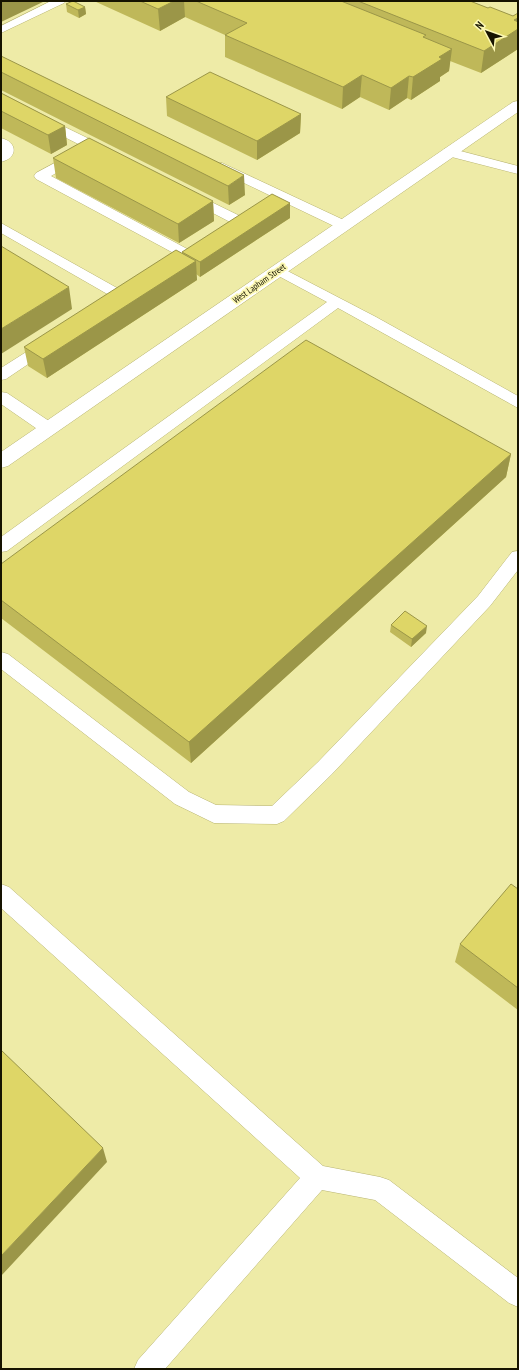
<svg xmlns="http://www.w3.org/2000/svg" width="519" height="1370" font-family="'PT Sans Narrow',sans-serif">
<rect width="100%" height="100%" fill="#eeeba7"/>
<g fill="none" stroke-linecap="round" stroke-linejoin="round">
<g stroke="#b8b472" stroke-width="1">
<path id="lane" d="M51 1H66L64 3 1 33V26Z
M1 96 112 150 114 153 112 156H102L1 105Z
M1 138C18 142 18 158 1 162Z
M449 148 518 166V174L444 155 442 152 444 149Z
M77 151 84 155 82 158 51 176 191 251 193 254 191 257H181L36 179 34 176 36 173Z
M222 163 348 222 350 225 348 228H338L217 170 215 167 217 164Z
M191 192 242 217 244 220 242 223H232L186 199 184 196 186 193Z
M1 223 126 293 128 296 126 299H116L1 233Z
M278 266 376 317 518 396V408L338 308 7 551 1 552V537L327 302 273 273 271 270 273 267Z
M47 340 52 342 55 345 52 348 6 379 1 380V368L42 342Z
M1 392 7 393 55 425 57 429 55 433 49 434 43 433 1 404Z
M518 551V570L490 606 332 774 284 821 277 824 214 823 175 804 1 669V652L8 654 189 792 216 805 272 806 318 762 478 596 512 552Z
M1 884 9 887 323 1166 380 1177 389 1180 518 1278V1307L509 1303 375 1200 322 1190 165 1369H134L138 1360 300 1178 1 908Z"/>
</g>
<g stroke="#b8b472" stroke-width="1">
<path id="street" d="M518 101V112L8 466 1 468V452L513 102Z"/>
</g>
<use href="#lane" fill="#fff" fill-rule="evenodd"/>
<use href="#street" fill="#fff" fill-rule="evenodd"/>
</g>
<path fill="#bfb859" d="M94 1H470L488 8 513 16 518 13V49L481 73 450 61 449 71 440 77V81L411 100 407 98 389 110 360 97 342 109 225 57V35L185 17 160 31Z
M66 4 85 7 86 14 79 18 67 12Z
M1 56 245 195 229 205 1 90Z
M1 93 65 126 67 145 51 154 1 128Z
M166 97 301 114 300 133 257 160 167 116Z
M53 158 213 201 214 221 179 243 56 178Z
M290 203V218L200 277 196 274 197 280 47 378 28 366 24 347 182 253V252Z
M511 454 506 477 191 763 1 618V564Z
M391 625 426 633 411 647 390 632Z
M518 889V1010L455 962 460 944Z"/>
<path fill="#9b9648" d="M4 1H45L1 22V2Z
M174 1H184L185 17 160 31 158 9Z
M85 7 86 14 79 18 78 10Z
M518 18V49L481 73 484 51 514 20Z
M452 49 449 71 440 77V81L411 100 413 77 439 57Z
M362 75 360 97 342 109 343 87Z
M409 76 407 98 389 110 391 88Z
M301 114 300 133 257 160V141Z
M65 126 67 145 51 154 48 135Z
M244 175 245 195 229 205 228 186Z
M213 201 214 221 179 243 178 224Z
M290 203V218L200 277V262Z
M196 261 197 280 47 378 43 359Z
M69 287 72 309 1 354V329Z
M511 454 506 477 191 763 189 742Z
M427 626 426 633 411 647 412 639Z
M103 1148 107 1162 1 1276V1256Z"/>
<path fill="#ded667" stroke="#9b9648" d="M73 1 85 7 78 10 66 4Z
M140 1H174L158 9Z
M196 1H341L426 35 423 37 452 49 439 57 442 59 413 77 409 76 391 88 362 75 343 87 225 35 247 23Z
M358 1H470L488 8 490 7 513 16 518 13V18L514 20 518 22V29L484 51Z
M1 56 244 175 228 186 1 72Z
M210 72 301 114 257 141 166 97Z
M1 93 65 126 48 135 1 111Z
M89 138 213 201 178 224 53 158Z
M272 194 290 203 200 262 182 252Z
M1 246 69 287 1 329Z
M176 250 196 261 43 359 24 347Z
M306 340 511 454 189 742 1 600V564Z
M405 611 427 626 412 639 391 625Z
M511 884 518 889V988L460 944Z
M1 1050 103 1148 1 1256Z"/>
<g text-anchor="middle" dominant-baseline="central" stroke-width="3.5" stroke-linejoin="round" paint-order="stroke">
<g font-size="9" fill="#161300" stroke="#fcf8b3">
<text transform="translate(259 283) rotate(-35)">West Lapham Street</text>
</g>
</g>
<rect width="519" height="1370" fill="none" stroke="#161300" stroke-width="4"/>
<g transform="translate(487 32) rotate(311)" stroke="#fcf8b3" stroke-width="3" paint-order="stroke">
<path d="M0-3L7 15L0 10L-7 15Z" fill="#161300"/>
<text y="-6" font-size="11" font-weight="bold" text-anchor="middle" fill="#161300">N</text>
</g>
</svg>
